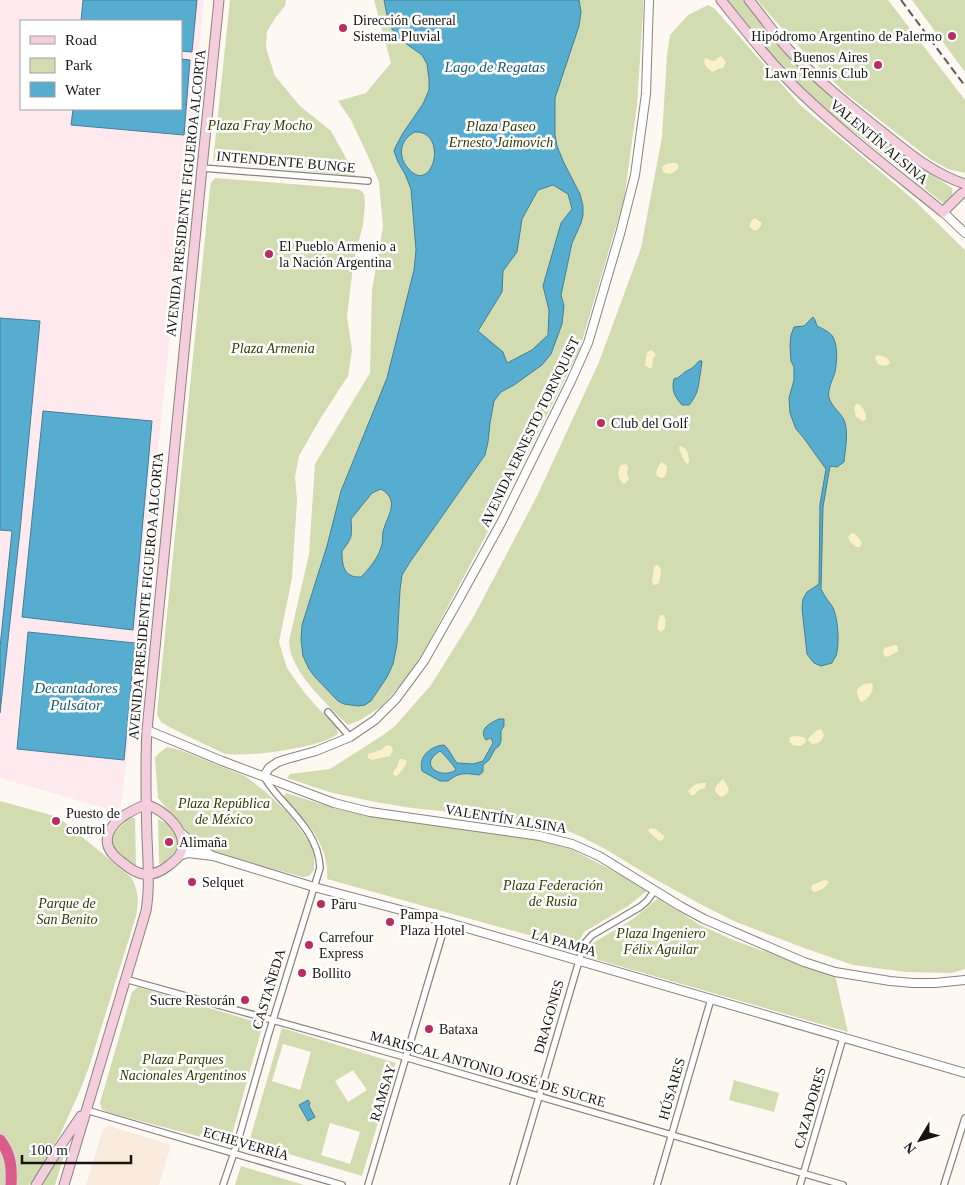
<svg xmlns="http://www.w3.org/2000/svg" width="965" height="1185" font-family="'Times New Roman',serif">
<rect width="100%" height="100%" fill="#fef8f2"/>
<path fill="#f8ebdd" d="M109 1126 171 1145 159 1185H86L103 1129Z"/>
<path fill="#fee9ee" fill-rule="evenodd" d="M0 0H204L126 766 121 804 120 807 112 810 0 778ZM21 21H181V109H21Z"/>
<path fill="#d2dcb0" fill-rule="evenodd" d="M230 0H286L285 6 276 17 267 31 266 48 275 76 300 106 331 131 356 176 213 162Z
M374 0H643V12L637 105 624 200 579 351 493 522 423 653 404 681 381 707 360 720 348 725C328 705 289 671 289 641L309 554 315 464 370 373 372 290 383 227 379 182 368 156 351 120 338 101 366 93 391 63Z
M726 0H744L782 46 920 167 952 188C953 195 952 198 947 203H943L834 116 808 93 779 63Z
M757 0H888L965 100V173L948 169 930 159 845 93 794 42Z
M912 0H965V72Z
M708 5 714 8 800 105 914 200 965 250V969L952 973 906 972 853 965 807 949 736 922 704 906 651 877 607 850 582 837 546 822 412 808 375 802 329 792 287 778 290 774 330 769 383 735 395 726 431 685 474 616 537 496 599 362 641 248 662 137 667 55 670 35 688 15Z
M215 178 355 189 360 190 364 194 365 204 363 225 354 259 347 316 352 350 348 376 320 419 299 456 295 477 297 500 292 578 279 642 287 668 304 692 318 708 336 725 338 733C328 747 240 759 223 753 216 750 209 746 202 743 188 736 174 730 161 722L157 714 210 188 211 183Z
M167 747 180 750 245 776 267 793 290 815 311 845 314 857V870L309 876 303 877 212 852 198 844 158 798 155 758 159 753Z
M286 793 340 810 542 841 569 848 621 875 647 891 628 906 584 932 575 948 327 879C330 845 305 820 284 796Z
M0 801 58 817 131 877C139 892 139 899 136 916L89 1067 81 1088 60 1135 42 1166 29 1185H14L5 1141 0 1134Z
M131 818H135L136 865C131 864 127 860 122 857 103 840 115 830 131 818Z
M158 819C164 822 171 825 174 831 183 844 173 860 159 864Z
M658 898 700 925 733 940 799 964 835 975 848 1032 588 957 593 943 633 919Z
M138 987 263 1024 230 1142 227 1144 107 1112 102 1109 100 1103 132 992Z
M282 1028 396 1063 362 1176 249 1142ZM283 1044 311 1052 300 1090 272 1081ZM353 1070 367 1090 348 1102 335 1081ZM330 1123 360 1132 350 1164 321 1155Z
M734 1080 779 1093 774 1112 729 1100Z
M68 1142 55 1185H41Z
M0 1148 7 1165 6 1185H0Z
M241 1166 304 1185H235Z"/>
<path fill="#faf0ca" d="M721 56 726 62 723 68 718 69 713 72C708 70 702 64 705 58L713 61 716 60 717 58Z
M671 163H676L679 166C675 173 670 176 663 172L662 167 666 164Z
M755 218 762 223 759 229 754 231 749 226 752 220Z
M650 350 653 351 656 355 653 359 652 368H649L645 365 647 353Z
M877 355C883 356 888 357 890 363 886 367 883 366 878 364L875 358Z
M856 404H859C863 408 867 413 866 419L863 421 856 417 854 408Z
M681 446C688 449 689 454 689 462L687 464C684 461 679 451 679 447Z
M662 462 667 466 666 476 662 478 657 476C655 471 658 465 662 462Z
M626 464 628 467 627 474 629 479 625 484C617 481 617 471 621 465Z
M852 533 855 534 862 542 860 547H856L850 542 848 537Z
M657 565C664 568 660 576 659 583L655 585 653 584 652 581 654 566Z
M660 615H663C667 619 665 623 665 628L661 632 658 630C657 628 658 621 659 618Z
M895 645 898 646V651L888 657 885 656 883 653 884 648Z
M872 683 873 688C871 694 868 699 862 702L860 701 857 694V689L864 684Z
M821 729 824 735C822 741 818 744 812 744L808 740 809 737 813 734 817 730Z
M793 736 804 737 806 740 805 743 801 746 793 745 790 742 789 738Z
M386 745 391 746 393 750 390 756 372 760 368 758V754L381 750Z
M400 759H403L407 761C406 766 401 772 397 776L393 775 394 770 397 767Z
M723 779 729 789 727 794 722 797 719 796 715 791 716 786Z
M700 783H706L705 788 699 790 694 795H691L688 791 694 785Z
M651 828 656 829 664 836 663 840 660 841C656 839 653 835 649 832L648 830Z
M824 880 829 881C826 888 821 890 814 892L811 889 812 885Z"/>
<path fill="#57adcf" stroke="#447f96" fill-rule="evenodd" d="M83 0H197L192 52 181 51V21H81Z
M384 0H579L581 12 579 26 555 98V135L557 146 564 163 580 194 583 206V215L581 223 572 243 561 295 564 306 562 324 551 354 542 365 514 385 501 392 494 401 490 423 488 442 485 455 410 562 402 575 400 590 397 644 393 664 387 677 371 701 365 705 358 706 344 704 338 701 315 677 309 669 303 656 301 640 302 625 327 546 341 491 387 378 414 270 416 250 411 189 405 174 398 162 394 151 396 146 403 133 423 104 429 90V79L427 64 422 55 398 38 392 29 387 15ZM415 132C450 131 432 199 407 167 397 154 401 139 415 132ZM553 185 568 194 572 209 561 223 543 286 549 310 548 335 532 350 507 363 503 352 478 331 502 292 503 271 517 252 522 219 538 190ZM381 489C401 501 387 515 383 532 382 536 383 540 382 544 379 557 370 568 361 577 343 578 342 564 342 551 353 537 352 536 351 519L372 493Z
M181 59 190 60 184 135 71 125 73 109H181Z
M813 317 815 320 817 326C823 329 830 332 833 337 838 346 837 362 835 372 833 379 827 390 829 398 832 407 840 412 844 420 849 431 845 451 844 462L837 467 830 466 823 507 821 589C825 597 827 599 832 606 838 615 840 645 836 656 835 658 833 660 832 663L821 666 814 663 807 654 802 608 803 599 807 592 819 584 820 504 826 469 803 437 796 429 790 413 789 398 794 380V367L791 361 790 346 791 335 794 327 804 326Z
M0 318 40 321 20 531 0 713V647L12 531 0 530Z
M699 361H702C702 364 701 366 701 369 700 373 700 378 699 382 698 391 695 398 689 405H682C675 397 671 390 674 379 679 378 681 375 685 372 691 369 694 367 699 361Z
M43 411 152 421 133 630 22 617Z
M28 632 135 643 124 760 17 749Z
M499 719H504V726L501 731V741L499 746 495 749 489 760 483 765V772L479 775C465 773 459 772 448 781H440L422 771C418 756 431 746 444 745 450 750 452 757 457 763L473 764 483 761 493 743 491 738 486 740C478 729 490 723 499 719ZM440 751C443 753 455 767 456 770 441 780 417 765 440 751Z
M308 1100 310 1103 309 1106 315 1117 308 1121 299 1105Z"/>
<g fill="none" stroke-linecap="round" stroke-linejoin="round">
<g stroke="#8b847d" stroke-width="8">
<path id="minor" d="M202 168 368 181
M328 712 350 737
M125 979 394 1054 843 1185
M86 1110 342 1185
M223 1185 237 1144 268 1036 320 868C319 839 298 818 280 798 274 791 268 785 264 776
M368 1185 446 922
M513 1185 584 944 592 935 640 907 647 901 655 890
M657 1185 711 999
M800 1185 843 1038
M944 1185 965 1118"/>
</g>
<g stroke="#8b847d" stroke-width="10">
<path id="tertiary" d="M943 212 965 233
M147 730 222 761 334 803 370 812 540 836 572 844 599 856 680 906 704 919 804 962 835 972 890 981 913 983H935L965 980
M264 776 269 768 278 762 287 759 316 751 350 737 375 720 396 699 424 661 458 601 502 521 571 381 588 343 620 234 635 175 646 94 649 0
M179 831 190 841 211 855
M179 856 188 853 213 856 314 887 446 922 965 1073"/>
</g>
<g stroke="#8b847d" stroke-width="11">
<path id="secondary" d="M721 0C746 31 771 64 800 92 845 135 895 173 943 212L961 194 965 192
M749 0C763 17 775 35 790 51 819 82 852 108 885 134 910 154 934 174 965 184
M146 805C165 809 192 835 179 856 176 860 172 863 168 866 151 879 138 876 123 863 119 860 115 857 112 853 101 839 111 825 122 817 130 812 137 807 146 805Z
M36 1185 57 1151 81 1116
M64 1185 146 911C150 887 148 862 147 838 146 802 145 766 147 730L202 168 219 0"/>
</g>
<g stroke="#d5d5d4" stroke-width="14">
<path id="motorway" d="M0 1140C11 1154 12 1168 11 1185"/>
</g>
<use href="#minor" stroke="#fff" stroke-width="5.5"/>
<use href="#tertiary" stroke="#fff" stroke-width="8"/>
<use href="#secondary" stroke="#f4cedc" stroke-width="9"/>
<use href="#motorway" stroke="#dc5c89" stroke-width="11"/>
<path stroke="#5f5b57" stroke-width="2" stroke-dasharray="8 4" stroke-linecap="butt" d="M901 0 965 86"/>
</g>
<g fill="#b92d63" stroke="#fff" stroke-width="2">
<circle cx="343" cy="28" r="5"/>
<circle cx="952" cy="36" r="5"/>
<circle cx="878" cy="65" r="5"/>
<circle cx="269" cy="254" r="5"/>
<circle cx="601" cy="423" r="5"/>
<circle cx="56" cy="821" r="5"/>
<circle cx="169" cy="842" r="5"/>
<circle cx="192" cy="882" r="5"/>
<circle cx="321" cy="904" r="5"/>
<circle cx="390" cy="922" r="5"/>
<circle cx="309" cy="945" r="5"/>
<circle cx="302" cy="973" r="5"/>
<circle cx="245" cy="1000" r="5"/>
<circle cx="429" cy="1029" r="5"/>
</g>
<g text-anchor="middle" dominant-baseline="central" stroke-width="5" stroke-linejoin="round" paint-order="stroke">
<g font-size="14" fill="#171512" stroke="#fff" text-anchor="start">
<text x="353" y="20">Dirección General<tspan x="353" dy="16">Sistema Pluvial</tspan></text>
<text x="942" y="36" text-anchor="end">Hipódromo Argentino de Palermo</text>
<text x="868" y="57" text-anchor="end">Buenos Aires<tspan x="868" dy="16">Lawn Tennis Club</tspan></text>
<text x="279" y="246">El Pueblo Armenio a<tspan x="279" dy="16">la Nación Argentina</tspan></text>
<text x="611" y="423">Club del Golf</text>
<text x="66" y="813">Puesto de<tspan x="66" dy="16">control</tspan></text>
<text x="179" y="842">Alimaña</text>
<text x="202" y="882">Selquet</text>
<text x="331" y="904">Paru</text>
<text x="400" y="914">Pampa<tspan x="400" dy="16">Plaza Hotel</tspan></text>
<text x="319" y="937">Carrefour<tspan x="319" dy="16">Express</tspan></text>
<text x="312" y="973">Bollito</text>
<text x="235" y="1000" text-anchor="end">Sucre Restorán</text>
<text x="439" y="1029">Bataxa</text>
</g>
<g font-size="14" font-style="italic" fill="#343c02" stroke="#fff">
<text x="260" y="125">Plaza Fray Mocho</text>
<text x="501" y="126">Plaza Paseo<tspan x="501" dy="16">Ernesto Jaimovich</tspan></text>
<text x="273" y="348">Plaza Armenia</text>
<text x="224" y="803">Plaza República<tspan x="224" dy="16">de México</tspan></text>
<text x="553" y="885">Plaza Federación<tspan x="553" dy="16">de Rusia</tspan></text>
<text x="67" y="903">Parque de<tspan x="67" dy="16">San Benito</tspan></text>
<text x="661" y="933">Plaza Ingeniero<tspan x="661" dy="16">Félix Aguilar</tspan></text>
<text x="183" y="1059">Plaza Parques<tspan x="183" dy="16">Nacionales Argentinos</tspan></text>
</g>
<g font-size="14" fill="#171512" stroke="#fff">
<text transform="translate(879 142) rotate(40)">VALENTÍN ALSINA</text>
<text transform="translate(286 162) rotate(5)">INTENDENTE BUNGE</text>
<text transform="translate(186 193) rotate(-84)">AVENIDA PRESIDENTE FIGUEROA ALCORTA</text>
<text transform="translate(530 432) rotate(-64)">AVENIDA ERNESTO TORNQUIST</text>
<text transform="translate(146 596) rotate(-85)">AVENIDA PRESIDENTE FIGUEROA ALCORTA</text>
<text transform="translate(506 819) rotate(9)">VALENTÍN ALSINA</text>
<text transform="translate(564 943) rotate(16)">LA PAMPA</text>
<text transform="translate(269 989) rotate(-73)">CASTAÑEDA</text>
<text transform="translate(549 1017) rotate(-74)">DRAGONES</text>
<text transform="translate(488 1069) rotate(16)">MARISCAL ANTONIO JOSÉ DE SUCRE</text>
<text transform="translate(672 1089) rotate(-74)">HÚSARES</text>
<text transform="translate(383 1093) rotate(-73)">RAMSAY</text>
<text transform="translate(810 1108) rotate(-74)">CAZADORES</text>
<text transform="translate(246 1144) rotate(16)">ECHEVERRÍA</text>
</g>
<g font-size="15" font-style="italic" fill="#175c74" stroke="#fff">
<text x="495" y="67">Lago de Regatas</text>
<text x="76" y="688">Decantadores<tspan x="76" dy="17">Pulsátor</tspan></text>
</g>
</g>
<rect x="20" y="20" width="162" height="90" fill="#ffffff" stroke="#a2a1a0"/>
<rect x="30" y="36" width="25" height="8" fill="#f4cedc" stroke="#a2a1a0"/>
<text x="65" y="45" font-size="15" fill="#171512">Road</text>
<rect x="30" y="58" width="25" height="15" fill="#d2dcb0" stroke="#a2a1a0"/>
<text x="65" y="70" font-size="15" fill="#171512">Park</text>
<rect x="30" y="82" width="25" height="15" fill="#57adcf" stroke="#a2a1a0"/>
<text x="65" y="95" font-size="15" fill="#171512">Water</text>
<g transform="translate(920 1140) rotate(232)" stroke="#ffffff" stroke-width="4" paint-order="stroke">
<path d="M0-4L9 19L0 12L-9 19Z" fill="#171512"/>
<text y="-8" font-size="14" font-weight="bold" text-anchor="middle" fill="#171512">N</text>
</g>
<path d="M22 1155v8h109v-8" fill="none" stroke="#171512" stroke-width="2.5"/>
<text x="30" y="1155" font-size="15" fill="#171512" stroke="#ffffff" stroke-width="4" paint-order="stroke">100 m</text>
</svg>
